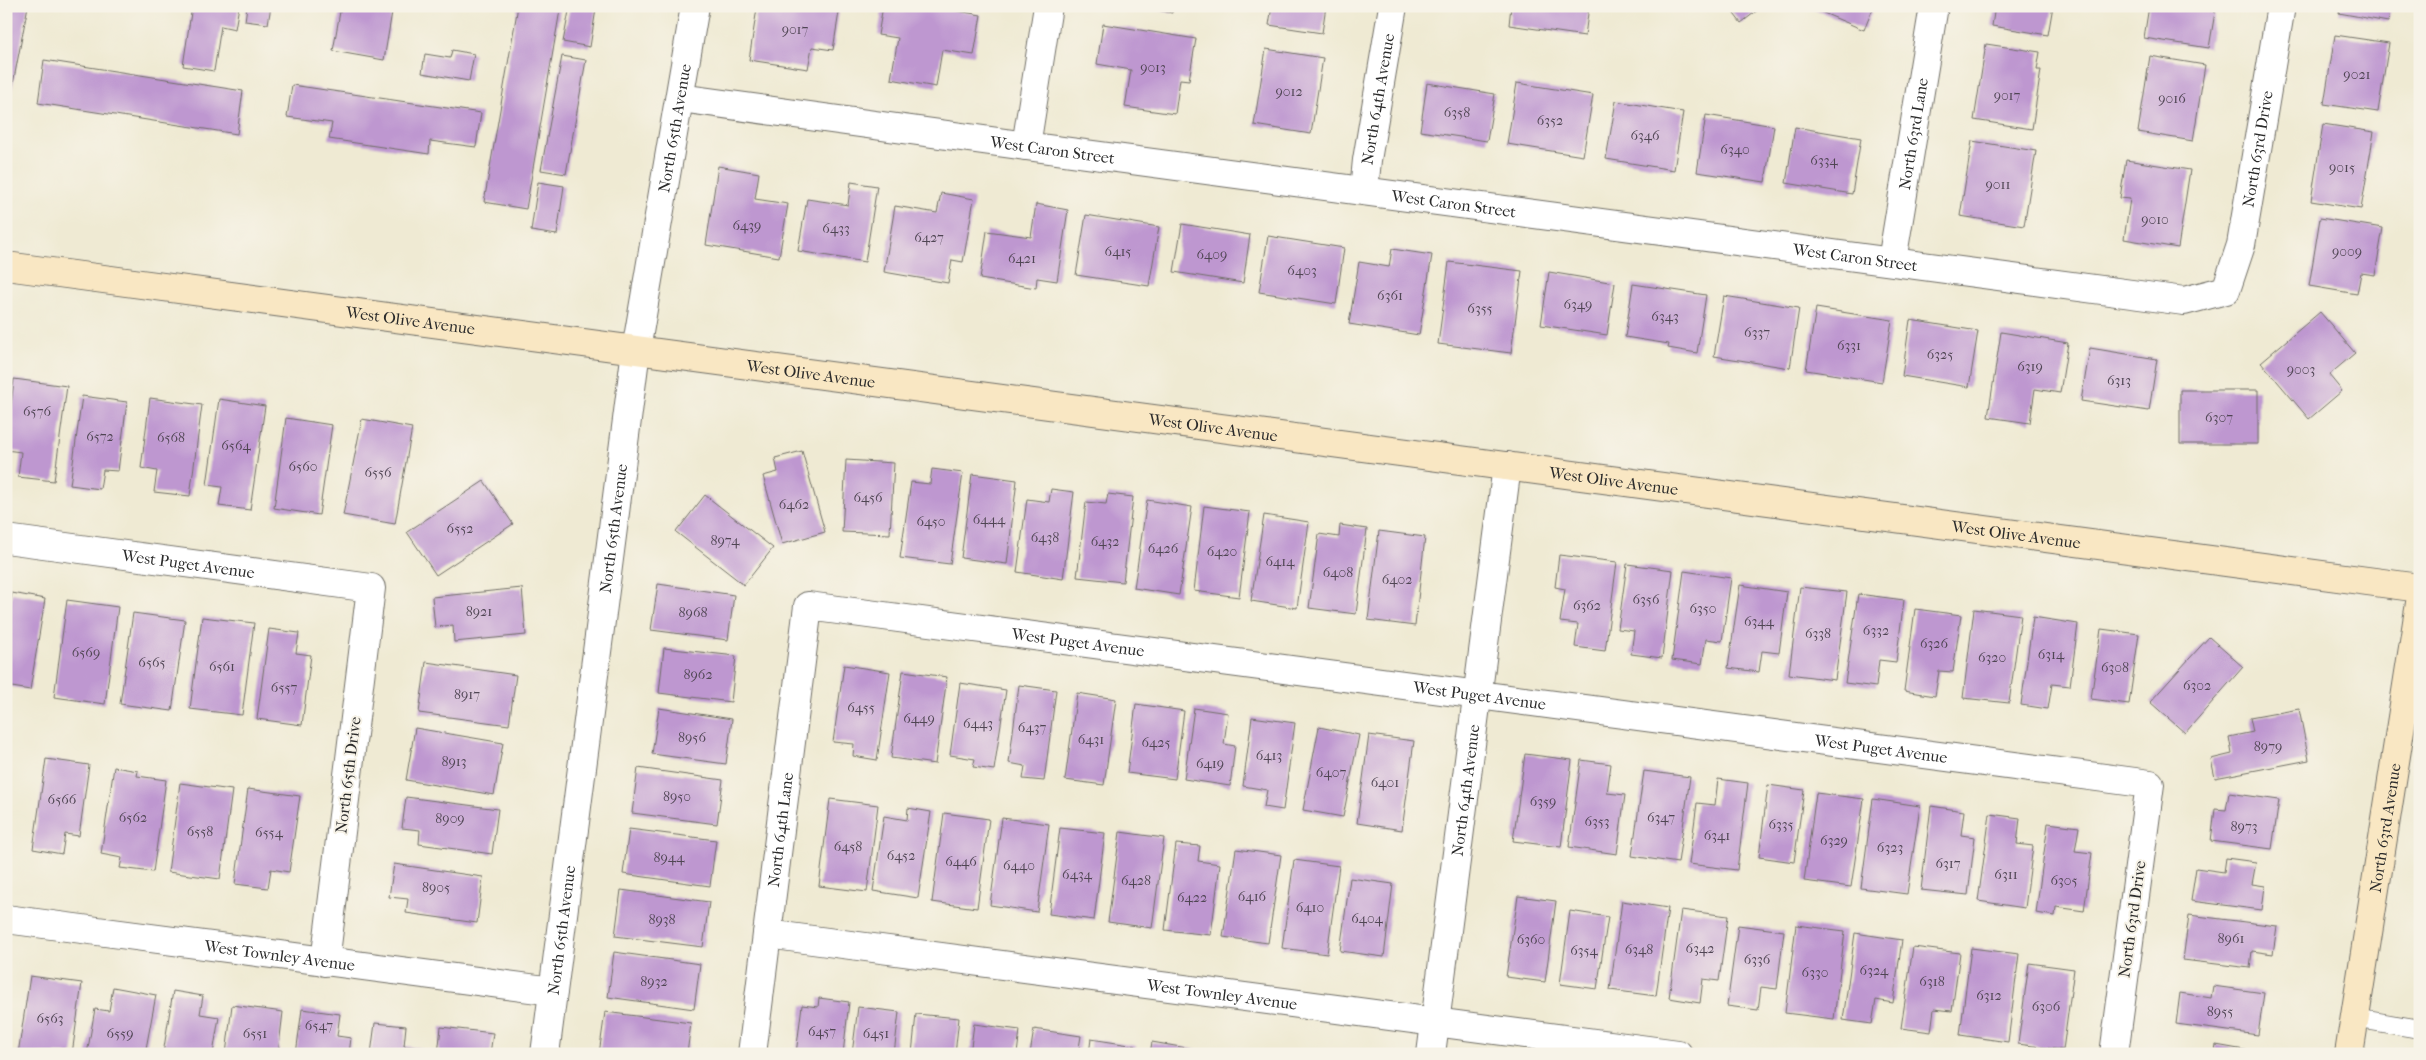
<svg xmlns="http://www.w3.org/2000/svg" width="2426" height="1060" font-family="'IM FELL French Canon',serif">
<rect width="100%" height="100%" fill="#f7f3e8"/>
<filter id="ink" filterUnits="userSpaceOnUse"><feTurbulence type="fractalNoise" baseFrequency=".02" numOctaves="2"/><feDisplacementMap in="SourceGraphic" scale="10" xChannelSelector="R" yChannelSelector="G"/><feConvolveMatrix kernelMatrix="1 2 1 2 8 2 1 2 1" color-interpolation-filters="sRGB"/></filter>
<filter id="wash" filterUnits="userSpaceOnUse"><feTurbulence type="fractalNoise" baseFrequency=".0096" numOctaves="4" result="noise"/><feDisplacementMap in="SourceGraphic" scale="20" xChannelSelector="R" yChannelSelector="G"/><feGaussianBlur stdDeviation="1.12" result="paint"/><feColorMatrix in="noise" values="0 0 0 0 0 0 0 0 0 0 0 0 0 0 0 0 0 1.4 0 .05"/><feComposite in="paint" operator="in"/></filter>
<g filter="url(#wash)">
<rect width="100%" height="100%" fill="#efead3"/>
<g id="blocks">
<path fill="#be97d0" d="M6 6H28L7 115H6Z
M192 6H239L235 29 221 26 214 71 183 66Z
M247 6H271L268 24 245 21Z
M341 6H393L384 60 333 51Z
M518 6H538L560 10 526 209 484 202Z
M570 6 596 9 590 47 563 42Z
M773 6H820V9L839 12 833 50 812 47 808 69 749 60 757 8 772 10Z
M883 6H929L981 15 974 55 942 50 936 87 891 79 898 38 878 35Z
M1138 6H1173L1172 13Z
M1272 6H1326L1322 33 1269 25Z
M1511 6H1589L1585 36 1509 25Z
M1728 6H1763L1741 23Z
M1807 6H1874L1864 30Z
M1995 6H2053L2048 35 1992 26Z
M2149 6H2216L2209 48 2144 38Z
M2341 6H2391L2388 22 2339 13Z
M1103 24 1196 39 1189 80 1180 79 1175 114 1125 107 1131 70 1097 64Z
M2335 35 2389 43 2378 112 2324 104Z
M1986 44 2040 52 2037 70H2041L2032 129 1974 120Z
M1266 49 1323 58 1311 134 1254 125Z
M452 50 474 54 469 81 422 73 425 54 450 58Z
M562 56 586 60 566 174 541 170Z
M2150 56 2205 65 2193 141 2138 132Z
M44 60 243 91 237 134 38 103Z
M1427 83 1495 94 1487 141 1420 131Z
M1517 83 1593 95 1583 156 1507 144Z
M292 85 481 113 476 147 430 141 429 154 329 139 332 123 287 117Z
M1616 101 1683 112 1674 170 1606 159Z
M1706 115 1774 126 1765 182 1697 172Z
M2323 124 2374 132 2361 209 2311 201Z
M1795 127 1861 138 1852 194 1786 183Z
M1972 141 2036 151 2024 226 1960 216Z
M2126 160 2190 170 2178 248 2124 239 2130 199 2120 198Z
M718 166 759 173 755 199 788 204 779 257 706 245Z
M538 182 564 186 557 235 531 231Z
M851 182 877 186 865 262 798 251 807 199 848 205Z
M941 193 974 199 963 262 952 260 948 283 884 272 895 206 937 213Z
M1036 204 1068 210 1057 281 1037 278 1036 288 980 279 987 231 1031 237Z
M1086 215 1159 227 1149 286 1076 275Z
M2320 218 2383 228 2375 275 2361 273 2357 294 2309 286Z
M1182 224 1250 235 1243 283 1174 272Z
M1268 236 1344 248 1336 304 1259 292Z
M1392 249 1432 255 1419 335 1349 324 1359 262 1389 267Z
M1449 262 1522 271 1511 353 1438 344Z
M1549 272 1615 283 1607 335 1541 325Z
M1633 284 1706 295 1697 353 1668 348 1669 344 1625 337Z
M1724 296 1799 308 1790 368 1714 356Z
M1816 308 1892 320 1882 382 1806 370Z
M2320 312 2355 353 2329 375 2342 391 2309 419 2261 362Z
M1910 320 1978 331 1969 387 1902 376Z
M2001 332 2068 343 2060 393 2035 389 2030 423 1988 417Z
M2090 348 2157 359 2149 411 2081 401Z
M14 379 67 386 54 481 18 477 21 452 6 450Z
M2180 390H2258V444H2180Z
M82 396 127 402 118 471 103 470 100 489 70 485Z
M150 398 202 405 190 496 154 492 157 471 141 468Z
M219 399 265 406 250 510 219 506 222 487 207 485Z
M286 418 332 425 319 515 274 508Z
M362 419 412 428 395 524 343 515Z
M802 451 825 532 782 544 763 476 778 472 775 458Z
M846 460 894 463 890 534 842 532Z
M932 469 963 473 950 564 900 558 911 482 930 484Z
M972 474 1017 480 1007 564 961 558Z
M484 481 513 524 436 575 407 532Z
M1051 489 1074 492 1063 579 1017 572 1027 499 1049 502Z
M1108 494 1133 497 1123 582 1077 577 1086 502 1106 504Z
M705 495 773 548 744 585 676 532Z
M1147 500 1192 507 1179 595 1134 588Z
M1204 506 1250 512 1239 597 1194 591Z
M1264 515 1309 522 1297 608 1251 601Z
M1340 525 1367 529 1356 614 1309 608 1319 534 1339 537Z
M1379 531 1425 537 1415 626 1368 620Z
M1559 555 1617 562 1605 651 1575 647 1578 624 1560 622 1565 589 1555 587Z
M1627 564 1673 570 1662 658 1631 654 1634 631 1618 629Z
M1684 571 1731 578 1722 641 1706 639 1702 664 1672 660Z
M658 584 734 595 728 640 651 630Z
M1740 585 1787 592 1779 653 1762 651 1759 672 1728 668Z
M1800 587 1847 592 1835 680 1789 674Z
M522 588 526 635 454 642 453 625 435 627 432 597Z
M12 593 45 599 30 690 6 686V613H9Z
M1858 594 1904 600 1896 662 1879 660 1876 687 1845 683Z
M67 600 118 607 105 704 54 697Z
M1915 609 1961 615 1953 672 1939 671 1935 696 1904 691Z
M1974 609 2021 615 2009 703 1963 698Z
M133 613 185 620 172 711 120 704Z
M202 617 254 623 242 715 190 709Z
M2033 617 2078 624 2070 686 2052 684 2048 709 2021 705Z
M269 629 299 633 296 653 311 655 302 725 257 719Z
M2101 629 2139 634 2129 704 2091 699Z
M2209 637 2243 667 2185 733 2150 702Z
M664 648 736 656 731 702 659 693Z
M426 662 516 675 509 725 419 713Z
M844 665 890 672 877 760 853 756 854 744 833 742Z
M903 671 947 677 935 764 891 758Z
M960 683 1006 690 994 770 973 767 975 759 950 755Z
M1019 685 1056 690 1044 781 1023 779 1025 766 1009 763Z
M1077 693 1116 699 1104 785 1065 780Z
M1136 704 1184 711 1175 779 1127 773Z
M659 708 732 719 726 764 652 754Z
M1194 708 1228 713 1224 744 1235 746 1230 786 1184 779Z
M2299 709 2309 760 2215 778 2211 759 2232 754 2229 737 2253 732 2250 718Z
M1252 717 1295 723 1283 810 1264 807 1267 790 1243 786Z
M1319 727 1359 735 1343 817 1303 810Z
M415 728 503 743 494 795 406 780Z
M1369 735 1414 741 1402 830 1357 823Z
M1525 754 1572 760 1561 847 1513 841Z
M46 759 89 765 79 836 65 834 62 854 33 849Z
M1581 760 1611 764 1607 793 1625 795 1617 854 1569 847Z
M114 767 138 771 137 776 166 780 153 872 120 868 122 858 101 854Z
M638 768 723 780 717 824 632 813Z
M1644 771 1690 777 1678 863 1632 856Z
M1718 779 1748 783 1737 870 1689 864 1697 803 1715 805Z
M180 783 232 790 220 879 168 872Z
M1768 785 1804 790 1794 862 1759 857Z
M248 789 300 796 289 872 271 869 268 888 235 884Z
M1816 793 1864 799 1851 887 1804 881Z
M2229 793 2279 800 2272 849 2211 841 2215 809 2226 810Z
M406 797 498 809 492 854 419 844 420 830 402 828Z
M830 799 878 805 867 892 819 886Z
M1873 799 1920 806 1907 894 1861 888Z
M1931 806 1964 811 1961 835 1975 837 1968 895 1921 890Z
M908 808 931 812 918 898 873 891 884 816 907 820Z
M944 813 989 819 977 908 932 902Z
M1990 814 2020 818 2017 844 2033 846 2025 908 1978 901Z
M1002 818 1049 824 1037 912 990 905Z
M2048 823 2079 827 2075 851 2092 853 2084 911 2056 907 2055 916 2036 913Z
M1060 828 1105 833 1094 920 1049 914Z
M629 829 716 840 710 886 623 874Z
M1120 832 1164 838 1152 928 1108 922Z
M1176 844 1200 846 1198 861 1220 864 1211 935 1165 930Z
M1236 849 1281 855 1268 943 1223 937Z
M2226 858 2256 862 2252 884 2265 886 2262 910 2191 901 2196 868 2224 872Z
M1294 860 1339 866 1327 954 1282 948Z
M394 864 483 877 477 923 406 913 408 899 389 897Z
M1350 878 1393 884 1384 957 1340 951Z
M621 890 709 902 703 947 615 936Z
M1518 896 1556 901 1545 982 1506 977Z
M1622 901 1668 908 1656 996 1610 990Z
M1681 910 1728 916 1719 981 1703 979 1700 1003 1669 998Z
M1570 911 1608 917 1597 989 1560 984Z
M2189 915 2277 926 2273 954 2252 951 2250 968 2183 960Z
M1738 925 1784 931 1777 989 1761 987 1758 1010 1727 1006Z
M1796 925 1845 931 1834 1019 1785 1013Z
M1855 933 1902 940 1893 1003 1876 1000 1872 1024 1843 1020Z
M1913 947 1960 953 1952 1011 1934 1009 1931 1032 1901 1028Z
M1971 948 2019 954 2008 1042 1960 1035Z
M614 952 700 964 694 1009 608 997Z
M2029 963 2074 969 2063 1050 2018 1044Z
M30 976 82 983 72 1054H18Z
M2213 986 2264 993 2258 1035 2176 1024 2180 993 2211 998Z
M113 987 156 995 145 1054H87L95 1009 109 1011Z
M173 991 203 996 200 1014 219 1017 213 1054H163Z
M819 998 849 1002 843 1054H796L802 1005 818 1007Z
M232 1005 283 1012 278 1054H226Z
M858 1007 899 1012 894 1054H852Z
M302 1009 340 1014 337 1036 351 1038 349 1054H296Z
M605 1012 691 1023 687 1054H599Z
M916 1014 959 1018 955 1054H912Z
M375 1023 406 1026 404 1046 421 1048 420 1054H371Z
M974 1024 1020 1030 1017 1054H970Z
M441 1027 493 1033 490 1054H438Z
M1034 1029 1081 1036 1078 1054H1030Z
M1091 1039 1136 1046 1135 1054H1089Z
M1152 1042 1198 1050 1197 1054H1150Z
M2216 1045 2256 1052V1054H2214Z"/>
</g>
</g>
<g filter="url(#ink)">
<use href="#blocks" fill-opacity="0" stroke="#706e66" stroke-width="1"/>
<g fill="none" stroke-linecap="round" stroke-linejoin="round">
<g stroke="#706e66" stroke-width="20">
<path id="lane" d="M2354 1018 2420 1029"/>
</g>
<g stroke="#706e66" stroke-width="30">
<g id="street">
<path id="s1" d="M680 98 1026 146 2184 301 2226 290 2241 245 2281 6"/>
<path d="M1026 146 1048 6"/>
<path id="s2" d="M1364 190 1367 160 1393 6"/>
<path id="s3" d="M1892 261 1934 6"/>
<path id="s4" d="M6 539 371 588 325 962"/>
<path id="s5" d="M6 919 553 991"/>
<path id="s6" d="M767 934 1678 1054"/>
<path id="s7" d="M545 1054 636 350 695 6"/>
<path id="s8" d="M752 1054 808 606 2150 784 2114 1054"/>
<path id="s9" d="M1431 1054 1507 466"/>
</g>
</g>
<g stroke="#706e66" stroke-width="30">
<g id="secondary">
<path id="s10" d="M6 266 2420 588"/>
<path id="s11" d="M2349 1054 2420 603"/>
</g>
</g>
<use href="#lane" stroke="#fff" stroke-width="18"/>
<use href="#street" stroke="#fff" stroke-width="28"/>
<use href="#secondary" stroke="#f9e7c3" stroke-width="28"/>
</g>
</g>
<g text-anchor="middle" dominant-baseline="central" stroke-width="4" stroke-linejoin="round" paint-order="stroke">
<g font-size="14" fill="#504654">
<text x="795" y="29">9017</text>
<text x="1153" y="67">9013</text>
<text x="2357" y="74">9021</text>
<text x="1289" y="91">9012</text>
<text x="2007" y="95">9017</text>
<text x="2172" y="98">9016</text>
<text x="1457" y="112">6358</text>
<text x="1550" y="120">6352</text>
<text x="1645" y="135">6346</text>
<text x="1735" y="149">6340</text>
<text x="1824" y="160">6334</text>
<text x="2342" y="167">9015</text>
<text x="1998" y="184">9011</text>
<text x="2155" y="219">9010</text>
<text x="747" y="225">6439</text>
<text x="836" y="228">6433</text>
<text x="929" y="237">6427</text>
<text x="1118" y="251">6415</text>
<text x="2347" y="251">9009</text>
<text x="1212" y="254">6409</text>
<text x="1022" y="258">6421</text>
<text x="1302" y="270">6403</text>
<text x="1390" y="295">6361</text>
<text x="1578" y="304">6349</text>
<text x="1480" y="308">6355</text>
<text x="1665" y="316">6343</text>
<text x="1757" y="332">6337</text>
<text x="1849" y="345">6331</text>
<text x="1940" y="354">6325</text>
<text x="2030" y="366">6319</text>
<text x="2301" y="369">9003</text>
<text x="2119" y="380">6313</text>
<text x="37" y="411">6576</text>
<text x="2219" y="417">6307</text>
<text x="100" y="436">6572</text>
<text x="171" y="437">6568</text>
<text x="236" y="445">6564</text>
<text x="303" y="466">6560</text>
<text x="378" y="472">6556</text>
<text x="868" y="497">6456</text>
<text x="794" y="504">6462</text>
<text x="989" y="519">6444</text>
<text x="931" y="521">6450</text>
<text x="460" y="528">6552</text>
<text x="1045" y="537">6438</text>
<text x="725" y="540">8974</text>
<text x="1105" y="541">6432</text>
<text x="1163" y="548">6426</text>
<text x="1222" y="551">6420</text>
<text x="1280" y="561">6414</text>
<text x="1338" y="572">6408</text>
<text x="1397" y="579">6402</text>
<text x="1646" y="599">6356</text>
<text x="1587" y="605">6362</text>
<text x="1703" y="608">6350</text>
<text x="479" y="611">8921</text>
<text x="693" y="612">8968</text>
<text x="1759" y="621">6344</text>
<text x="1876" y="630">6332</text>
<text x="1818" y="633">6338</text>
<text x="1934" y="643">6326</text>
<text x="86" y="652">6569</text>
<text x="2051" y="654">6314</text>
<text x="1992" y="657">6320</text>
<text x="152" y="662">6565</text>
<text x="222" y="666">6561</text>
<text x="2115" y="667">6308</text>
<text x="698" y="674">8962</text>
<text x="2197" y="685">6302</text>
<text x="284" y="687">6557</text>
<text x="467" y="694">8917</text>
<text x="861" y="707">6455</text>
<text x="919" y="718">6449</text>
<text x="978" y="723">6443</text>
<text x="1032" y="727">6437</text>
<text x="692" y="737">8956</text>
<text x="1091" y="739">6431</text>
<text x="1156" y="742">6425</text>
<text x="2268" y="746">8979</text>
<text x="1269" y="755">6413</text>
<text x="454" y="761">8913</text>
<text x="1210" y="763">6419</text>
<text x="1331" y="772">6407</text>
<text x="1385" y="782">6401</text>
<text x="677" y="796">8950</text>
<text x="62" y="799">6566</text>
<text x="1543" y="801">6359</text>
<text x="133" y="817">6562</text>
<text x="1661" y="817">6347</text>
<text x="450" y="818">8909</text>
<text x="1597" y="821">6353</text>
<text x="1781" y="824">6335</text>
<text x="2244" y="826">8973</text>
<text x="200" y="831">6558</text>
<text x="269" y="832">6554</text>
<text x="1717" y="835">6341</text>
<text x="1834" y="840">6329</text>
<text x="848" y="846">6458</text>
<text x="1890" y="847">6323</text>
<text x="901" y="855">6452</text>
<text x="669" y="857">8944</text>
<text x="961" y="861">6446</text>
<text x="1948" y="863">6317</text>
<text x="1019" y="865">6440</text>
<text x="1077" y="874">6434</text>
<text x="2006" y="874">6311</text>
<text x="1136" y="880">6428</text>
<text x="2064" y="880">6305</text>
<text x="436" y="887">8905</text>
<text x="1252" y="896">6416</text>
<text x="1192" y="897">6422</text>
<text x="1310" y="907">6410</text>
<text x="1367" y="918">6404</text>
<text x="662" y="919">8938</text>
<text x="2231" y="938">8961</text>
<text x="1531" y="939">6360</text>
<text x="1700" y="948">6342</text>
<text x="1639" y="949">6348</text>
<text x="1584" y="950">6354</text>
<text x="1757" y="959">6336</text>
<text x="1874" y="970">6324</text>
<text x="1815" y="972">6330</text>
<text x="654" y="981">8932</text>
<text x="1932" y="981">6318</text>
<text x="1989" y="995">6312</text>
<text x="2046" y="1006">6306</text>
<text x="2220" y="1011">8955</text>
<text x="50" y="1018">6563</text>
<text x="319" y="1025">6547</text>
<text x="822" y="1031">6457</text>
<text x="120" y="1033">6559</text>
<text x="255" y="1033">6551</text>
<text x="876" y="1033">6451</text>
</g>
<g font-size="16" fill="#2b2b2b" stroke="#f7f3e8">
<text stroke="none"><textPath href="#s2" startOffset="92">North 64th Avenue</textPath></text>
<text stroke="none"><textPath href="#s7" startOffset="935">North 65th Avenue</textPath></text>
<text stroke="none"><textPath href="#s3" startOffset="129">North 63rd Lane</textPath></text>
<text stroke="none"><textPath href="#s1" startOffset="1706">North 63rd Drive</textPath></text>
<text stroke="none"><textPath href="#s1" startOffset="376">West Caron Street</textPath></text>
<text stroke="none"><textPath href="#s1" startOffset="781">West Caron Street</textPath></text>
<text stroke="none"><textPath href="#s1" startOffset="1186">West Caron Street</textPath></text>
<text stroke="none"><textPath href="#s10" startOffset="408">West Olive Avenue</textPath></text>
<text stroke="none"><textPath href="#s10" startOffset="812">West Olive Avenue</textPath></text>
<text stroke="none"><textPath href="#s10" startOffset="1218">West Olive Avenue</textPath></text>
<text stroke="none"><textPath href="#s10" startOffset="1622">West Olive Avenue</textPath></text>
<text stroke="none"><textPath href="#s7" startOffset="530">North 65th Avenue</textPath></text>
<text stroke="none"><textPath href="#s10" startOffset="2028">West Olive Avenue</textPath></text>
<text stroke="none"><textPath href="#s4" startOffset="184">West Puget Avenue</textPath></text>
<text stroke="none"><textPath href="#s8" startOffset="724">West Puget Avenue</textPath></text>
<text stroke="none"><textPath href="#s8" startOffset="1129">West Puget Avenue</textPath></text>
<text stroke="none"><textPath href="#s8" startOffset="1534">West Puget Avenue</textPath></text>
<text transform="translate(348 775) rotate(-83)">North 65th Drive</text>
<text stroke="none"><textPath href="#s9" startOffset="266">North 64th Avenue</textPath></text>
<text stroke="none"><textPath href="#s11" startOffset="229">North 63rd Avenue</textPath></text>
<text stroke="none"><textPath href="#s8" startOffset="226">North 64th Lane</textPath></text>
<text transform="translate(2132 919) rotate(-82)">North 63rd Drive</text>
<text stroke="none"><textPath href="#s7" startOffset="125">North 65th Avenue</textPath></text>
<text stroke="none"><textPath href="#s5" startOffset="276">West Townley Avenue</textPath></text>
<text stroke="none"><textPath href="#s6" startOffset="459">West Townley Avenue</textPath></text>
</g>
</g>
<rect width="2426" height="1060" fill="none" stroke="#f7f3e8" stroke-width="25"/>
</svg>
